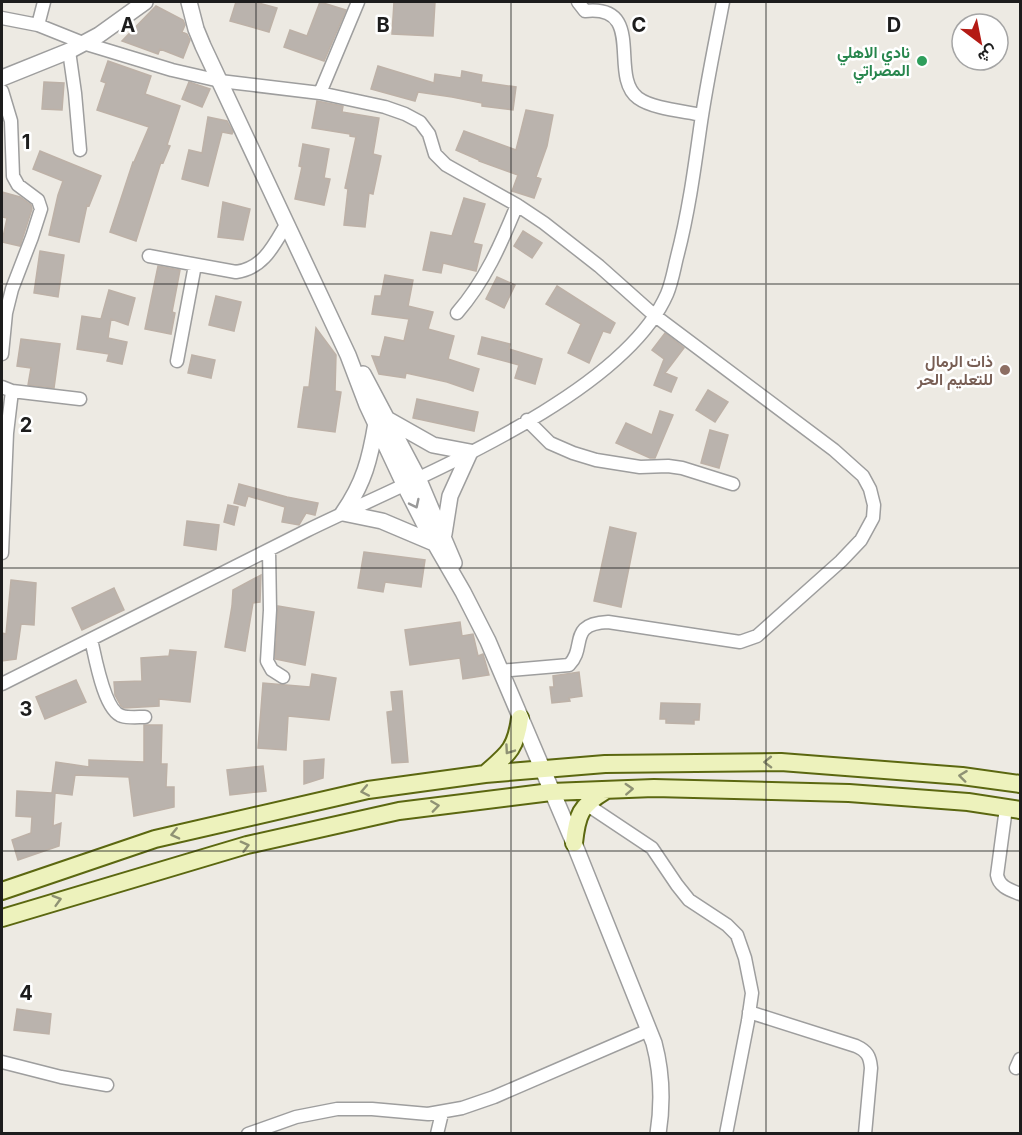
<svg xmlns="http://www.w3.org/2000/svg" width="1022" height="1135" font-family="Inter,Vazirmatn,sans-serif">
<rect width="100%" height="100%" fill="#edeae3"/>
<path fill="#bab3ad" stroke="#bdb1a7" stroke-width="1.5" d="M236 2H255L277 8 269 32 230 21Z
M320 2 346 10 324 61 284 47 290 30 307 36Z
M394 2H435L433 36 392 34Z
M156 6 183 20 185 25 182 32 187 34 190 40 183 58 160 49 158 54 122 41Z
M108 61 151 76 145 94 180 106 167 145 170 146 163 163 161 162 136 241 110 232 133 162H134L149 127 97 110 106 83 101 81Z
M378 66 434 83 435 74 461 78 462 71 482 75 481 82 516 87 513 110 482 106V103L452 97 418 92 415 101 371 89Z
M44 82 64 83 62 110 42 109Z
M189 82 210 89 202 107 182 99Z
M317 101 343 106 342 112 379 118 373 154 381 156 373 194 369 193 365 227 344 225 348 189 345 188 356 137 350 136V134L312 128Z
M526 110 553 115 547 146 536 177 541 179 534 198 512 191 518 175 479 161V160L456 150 464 131 516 150Z
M208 117 227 121 233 132 232 134 222 132 208 186 182 179 189 150 202 153Z
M303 144 329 149 324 178 330 179 324 205 295 199 302 167 299 166Z
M40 151 101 176 89 206 87 205 79 242 49 235 58 195 63 181 33 169Z
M2 192 20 197 31 205 32 209 20 246 2 242 7 218 2 217Z
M464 198 485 204 473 243 482 245 476 271 443 263 441 273 423 270 431 232 452 236Z
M223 202 250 209 243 240 218 237Z
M523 231 542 243 532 258 514 246Z
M40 251 64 255 58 297 34 293Z
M158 266 180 270 172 312 175 313 171 334 145 329Z
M385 275 413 280 408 306 433 312 428 329 454 336 448 359 479 369 473 391 447 382 406 373 405 378 379 374 372 356 380 357 385 337 404 341 409 319 372 314 375 296H381Z
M497 277 515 285 504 308 486 299Z
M557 286 615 323 610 333 603 331 589 363 568 353 581 324 546 304Z
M109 290 135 298 128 325 111 319 108 338 127 342 122 364 107 361 109 354 77 349 82 316 101 319Z
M216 296 241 302 234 331 209 325Z
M316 328 336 355 335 391 341 392 335 432 298 427 304 387H309Z
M665 333 684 348 665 373 677 378 671 392 654 385 664 359 652 350Z
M482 337 510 344 509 349 542 359 535 384 515 378 519 365 478 354Z
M21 339 60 344 54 388 28 385 31 368 17 366Z
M192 355 215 360 211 378 188 373Z
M708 390 728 402 715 422 696 410Z
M417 399 478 412 474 431 413 418Z
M660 411 673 415 655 458H650L616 443 626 423 652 435Z
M710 430 728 435 719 468 701 463Z
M239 484 287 497 318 503 315 515 306 513 299 525 282 522 285 507 248 496 245 506 234 503Z
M228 505 238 507 234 525 224 522Z
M187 521 219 525 216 550 184 545Z
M610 527 636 533 621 607 594 601Z
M364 552 425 560 421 587 385 582 383 592 358 588Z
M261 575 260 602 253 603 245 651 225 647 232 606 233 590Z
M11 580 36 583 34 625 21 624 16 659 2 661V633L6 634Z
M114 588 124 610 82 630 72 608Z
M278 606 314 612 305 665 275 659Z
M460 622 462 636 473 634 478 656 483 654 489 675 463 679 460 658 410 665 405 630Z
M170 650 196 652 190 702 159 699V706L124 708 121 706 115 695 114 682 142 681 141 658 169 656Z
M579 672 582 696 569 698 570 701 552 703 550 687H554L553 676Z
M312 674 336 678 329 720 288 716 286 750 258 748 263 683 310 687Z
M76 680 86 702 45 719 36 697Z
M402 691 408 762 392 763 387 712 393 711 391 692Z
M661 703 700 704 699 720H694V724L666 723V719H660Z
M144 725H162L161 764H167L166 787H174V807L134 816 129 777 75 775 72 795 55 793 53 826 61 823 59 846 18 860 12 840 31 833 32 817 16 816 17 791 52 793 56 762 89 767V760L144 762Z
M324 759 323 778 304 784V761Z
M263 766 266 791 230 795 227 770Z
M17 1009 51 1014 49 1034 14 1030Z"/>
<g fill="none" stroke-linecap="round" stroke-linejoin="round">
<g stroke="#9e9e9e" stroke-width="15">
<path id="minor" d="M578 2 585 11C647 4 608 76 638 98 653 109 684 111 702 115
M2 18 38 25 83 43 172 70 220 81 320 93 385 107 405 114 420 122 429 134 435 154 446 165 517 205 544 223 599 266 654 315 834 450 863 476 870 489 874 505 873 518 861 540 841 561 757 636 740 642 608 622C567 624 587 647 569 665L500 671
M38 25 44 2
M69 51 75 93 80 150
M2 91 11 121 13 176 18 185 38 200 41 209 32 237 12 289 6 313 2 354
M320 93 358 2
M149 256 236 272C264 268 274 245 287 223
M457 313C485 281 501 244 517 205
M177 361 195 265
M2 387 12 391 7 433 2 553
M12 391 80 399
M527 420 550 443 573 453 596 460 640 467 668 466 682 468 733 484
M269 550 270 610 267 661 272 670 283 677
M91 639C95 656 104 711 122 716 128 718 138 717 145 717
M2 684C103 633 205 582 306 531 407 481 621 399 667 294 672 282 674 269 677 257 688 215 694 172 700 129 706 86 715 44 723 2
M586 804 652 848 677 885 689 900 727 925 737 935 745 958 752 993 748 1021 726 1134
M1006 808 997 875C999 887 1010 890 1020 894
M749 1012 856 1046C867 1051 870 1056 871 1068L865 1134
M2 1062 61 1077 107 1085
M1016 1068 1020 1059
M248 1134 296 1117 337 1109H372L428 1114 462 1108 494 1097 649 1030
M437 1134 442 1113"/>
</g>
<g stroke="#9e9e9e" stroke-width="18">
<path id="tertiary" d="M189 2 196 29 203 46 348 355 367 405 404 484 430 535 463 592 488 641 574 843 654 1043C662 1073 663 1102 658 1134
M2 78 69 51 99 35 145 2
M363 374 418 478 454 563
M387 419 433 445 470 452 450 496 444 534
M376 423C370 459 364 483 343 513L382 521 434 543"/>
</g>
<g stroke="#5b6710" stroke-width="20">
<path id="secondary" d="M485 774C508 754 516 749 520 718
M574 843C577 815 580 806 605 791
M2 891 155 839 368 790 485 774 605 764 781 762 962 776 1020 784
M2 918 247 845 399 811 551 792 654 788 849 793 968 802 1020 810"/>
</g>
<use href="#minor" stroke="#fff" stroke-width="12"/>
<use href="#tertiary" stroke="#fff" stroke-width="15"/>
<use href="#secondary" stroke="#edf2bc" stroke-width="16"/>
</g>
<defs><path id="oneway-chevron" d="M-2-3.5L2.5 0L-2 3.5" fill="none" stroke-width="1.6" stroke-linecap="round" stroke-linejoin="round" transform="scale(1.5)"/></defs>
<use stroke="#999" href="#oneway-chevron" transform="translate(415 504) rotate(64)"/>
<g stroke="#8f9274">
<use href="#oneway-chevron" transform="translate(509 750) rotate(125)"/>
<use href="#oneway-chevron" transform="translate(768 762) rotate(179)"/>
<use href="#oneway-chevron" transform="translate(963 776) rotate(-173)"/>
<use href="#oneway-chevron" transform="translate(629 789) rotate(-3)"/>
<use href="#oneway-chevron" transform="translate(365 791) rotate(169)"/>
<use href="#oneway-chevron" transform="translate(435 806) rotate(-8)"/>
<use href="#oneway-chevron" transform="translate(175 834) rotate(167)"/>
<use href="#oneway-chevron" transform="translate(245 846) rotate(-15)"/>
<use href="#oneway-chevron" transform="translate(57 900) rotate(-16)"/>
</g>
<path fill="none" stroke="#1d1d1d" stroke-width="1.5" stroke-opacity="0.55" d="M256 2V1134M511 2V1134M766 2V1134M2 284H1020M2 568H1020M2 851H1020"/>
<circle fill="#2e9e5b" stroke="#fff" stroke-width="2" cx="922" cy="61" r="6"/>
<circle fill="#8d6e63" stroke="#fff" stroke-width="2" cx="1005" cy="370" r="6"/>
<g text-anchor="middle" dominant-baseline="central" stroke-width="5" stroke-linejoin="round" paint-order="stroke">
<g font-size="16" font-weight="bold" fill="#27864d" stroke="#fff" text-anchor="end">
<text x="910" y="52">نادي الاهلي<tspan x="910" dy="18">المصراتي</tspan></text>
</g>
<g font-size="16" font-weight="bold" fill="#785e54" stroke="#fff" text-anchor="end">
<text x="993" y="361">ذات الرمال<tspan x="993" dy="18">للتعليم الحر</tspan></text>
</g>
</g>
<g font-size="20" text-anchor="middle" font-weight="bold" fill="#1d1d1d" stroke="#fff" stroke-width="5" stroke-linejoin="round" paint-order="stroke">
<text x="128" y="32">A</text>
<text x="383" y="32">B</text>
<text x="639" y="32">C</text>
<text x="894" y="32">D</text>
<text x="26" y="149">1</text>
<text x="26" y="432">2</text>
<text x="26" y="716">3</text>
<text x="26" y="1000">4</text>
</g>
<rect width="1022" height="1135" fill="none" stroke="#1d1d1d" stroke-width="6"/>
<g transform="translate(980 42) rotate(148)"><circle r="28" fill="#ffffff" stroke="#a5a5a5" stroke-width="1.5"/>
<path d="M0-4.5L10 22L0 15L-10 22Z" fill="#b41b15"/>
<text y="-9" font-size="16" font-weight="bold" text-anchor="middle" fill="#1d1d1d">ش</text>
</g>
</svg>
